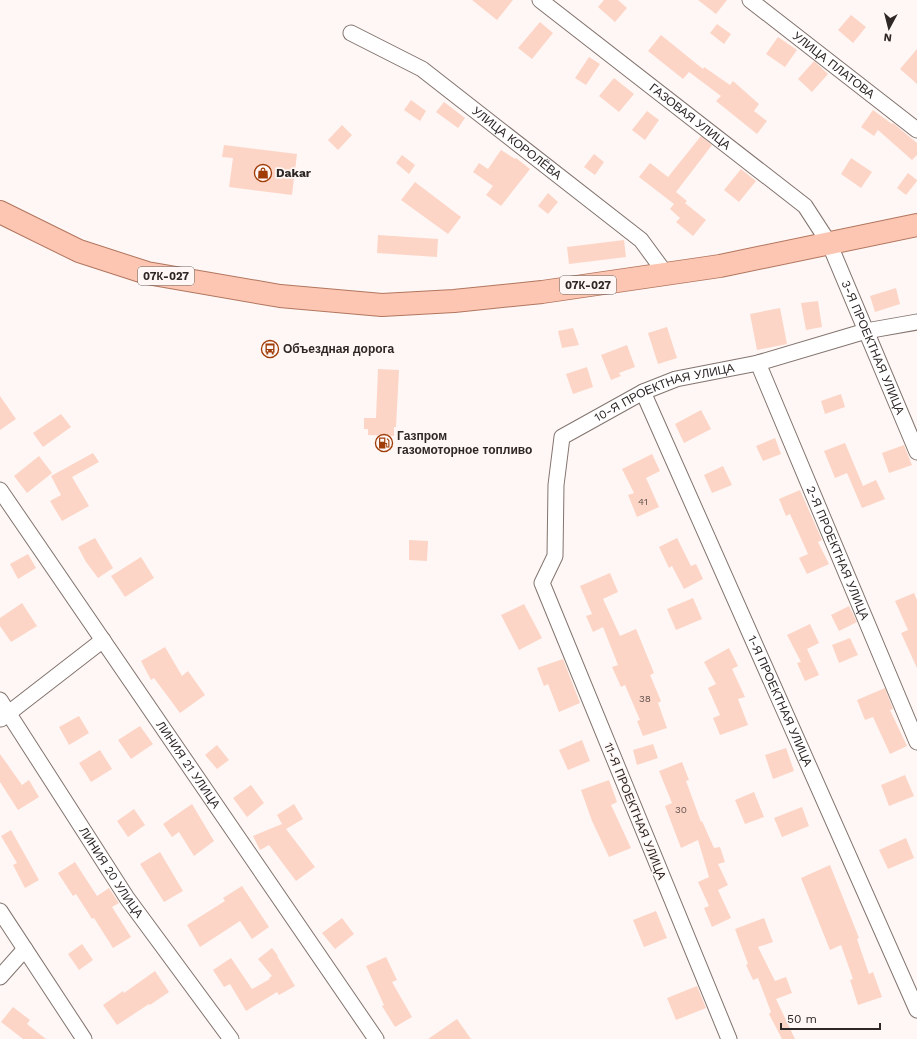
<svg xmlns="http://www.w3.org/2000/svg" width="917" height="1039" font-family="'Work Sans',sans-serif">
<rect width="100%" height="100%" fill="#fef7f5"/>
<path fill="#fdd5c6" d="M472 0H513L497 20Z
M604 0H618L627 8 615 22 598 7Z
M698 0H727L716 14Z
M851 15 866 27 853 43 838 30Z
M540 22 553 33 532 59 518 48Z
M717 24 731 34 724 44 710 33Z
M661 35 703 69 704 67 730 85 733 81 759 104 754 111 767 121 757 134 716 101 721 96 689 72 683 79 648 51Z
M778 37 797 50 785 67 766 54Z
M917 49V84L900 69Z
M589 57 600 64 586 85 575 78Z
M814 61 828 74 812 92 798 79Z
M614 78 634 94 619 112 599 96Z
M411 100 426 111 420 121 404 110Z
M444 102 465 118 458 128 436 112Z
M873 110 892 124 893 123 917 143V155L912 160 878 130 874 136 861 127Z
M647 111 659 120 645 140 632 130Z
M342 125 352 135 338 150 328 140Z
M701 136 712 145 676 192 687 201 685 203 706 220 693 236 676 222 680 218 670 209 674 204 639 177 650 163 668 177Z
M224 145 297 154 292 195 229 187 233 158 222 157Z
M501 150 515 159 516 158 530 169 501 206 486 195 493 186 473 172 479 163 488 169Z
M594 154 604 162 595 175 584 167Z
M402 155 415 165 409 174 396 163Z
M851 158 872 172 861 188 841 174Z
M741 169 756 181 739 202 724 190Z
M908 173 917 180V181L906 195 897 188Z
M415 182 461 217 448 234 401 200Z
M548 193 558 202 548 214 538 206Z
M378 235 438 239 437 257 377 253Z
M624 240 626 257 569 264 567 247Z
M896 288 900 304 875 312 870 296Z
M818 301 822 327 806 330 801 303Z
M780 308 787 344 757 350 750 314Z
M667 327 677 358 658 364 648 333Z
M573 328 579 345 562 348 558 331Z
M627 345 635 367 619 373 621 376 611 380 601 355Z
M587 367 593 387 573 394 566 374Z
M378 369 399 370 396 427H394V436L368 435V429H364V418H376Z
M841 394 845 407 825 414 821 401Z
M0 396 16 419 0 430Z
M701 410 711 429 684 443 675 424Z
M61 414 71 427 43 447 33 433Z
M775 438 781 454 763 461 756 446Z
M845 443 863 486 876 480 885 499 862 508 847 473 835 478 824 451Z
M904 445 912 465 889 473 882 453Z
M93 453 99 462 72 477 89 506 62 521 50 501 61 495 51 476Z
M652 454 660 471 646 478 659 507 637 517 628 495 634 493 622 469Z
M39 456 52 473 27 493 14 476Z
M723 466 732 485 712 493 704 475Z
M800 490 822 540 818 542 829 564 807 574 799 558 808 554 790 514 786 516 779 499Z
M95 538 113 568 98 578 86 562 78 547Z
M677 538 691 566 696 564 703 579 684 589 672 566 669 568 659 547Z
M409 540 428 541 427 561 409 560Z
M28 554 36 568 18 579 10 564Z
M141 557 154 578 125 597 111 576Z
M610 573 618 592 603 599 620 636 636 629 654 673 650 675 661 701 658 703 667 728 643 736 637 721 640 720 625 685 621 687 612 667 618 665 603 627 593 632 586 616 592 614 580 586Z
M914 593 917 600V668L901 633 908 630 895 601Z
M693 598 702 619 676 630 667 609Z
M22 603 37 626 11 642 0 626V618Z
M524 604 542 638 519 650 501 615Z
M849 606 857 622 839 631 831 615Z
M810 624 819 643 807 649 819 675 805 681 797 663 801 662 787 635Z
M850 638 858 655 839 663 832 645Z
M165 647 182 676 188 671 205 695 180 713 154 678 151 680 141 661Z
M729 648 738 666 732 669 745 697 738 699 748 725 720 735 713 718 720 715 708 688 716 684 704 662Z
M563 659 580 703 559 712 548 684 544 686 537 668Z
M885 688 893 709 890 710 907 746 890 754 873 717 865 720 857 700Z
M79 716 89 733 69 745 59 727Z
M140 726 153 744 131 759 118 740Z
M582 740 590 761 568 770 559 750Z
M653 744 658 758 637 765 633 750Z
M217 745 229 760 217 769 205 755Z
M786 748 794 771 773 779 765 755Z
M100 750 112 769 91 782 79 763Z
M0 754 22 785 29 780 39 797 18 810 0 782Z
M682 762 689 780 686 781 701 822 702 821 714 848 720 847 725 862 718 864 728 885 718 890 731 918 712 927 704 908 709 906 698 882 709 877 698 840 681 848 665 806 672 803 659 771Z
M905 775 914 796 889 806 881 785Z
M609 780 617 802 611 805 631 848 609 857 592 821 581 790Z
M251 785 264 803 247 817 233 798Z
M754 792 764 817 745 824 735 800Z
M192 804 214 841 194 856 179 832 172 837 163 824Z
M294 804 303 819 286 829 315 867 296 881 269 845 260 850 253 836 282 824 277 815Z
M802 807 809 826 782 837 774 818Z
M134 809 145 825 128 837 117 821Z
M11 830 39 880 25 888 13 865 17 863 1 836Z
M906 838 914 858 888 869 879 850Z
M160 852 183 891 164 902 140 864Z
M75 862 97 896 109 888 119 903 112 907 131 937 113 948 94 918 92 919 76 894 73 896 58 873Z
M830 865 859 938 857 939 869 974 873 972 882 997 858 1005 850 980 853 979 841 945 830 950 801 878Z
M242 886 269 927 252 939 240 921 200 947 187 925 225 901 223 898Z
M656 911 667 938 644 947 633 920Z
M342 918 354 934 335 949 322 933Z
M764 918 773 942 758 947 775 981 786 977 792 993 776 999 795 1039H782L769 1014 771 1012 758 978 753 980 746 965 748 964 735 929Z
M82 944 93 960 79 970 68 954Z
M272 948 278 956H277L295 986 279 995 277 992 246 1011 230 984 224 987 213 970 231 958 252 989 270 979 269 978 272 976 258 959Z
M386 957 397 980 392 982 412 1017 395 1027 382 1006 384 1005 366 966Z
M155 971 169 992 150 1005 149 1004 117 1025 103 1005 123 991 124 993Z
M697 986 706 1008 676 1020 667 998Z
M13 1007 30 1020 27 1024 46 1039H23L1 1022Z
M457 1019 471 1039H428Z"/>
<g fill="none" stroke-linecap="round" stroke-linejoin="round">
<g stroke="#83746e" stroke-width="17">
<g id="minor">
<path id="s1" d="M540 0 805 206 829 243 917 452"/>
<path id="s2" d="M750 0 917 130"/>
<path id="s3" d="M351 33 422 69 641 240 666 274"/>
<path id="s4" d="M758 363 917 742"/>
<path id="s5" d="M643 392 917 1010"/>
<path id="s6" d="M0 490 376 1039"/>
<path id="s7" d="M0 700 127 898 231 1039"/>
<path d="M1 719 103 640"/>
<path d="M0 911 84 1039"/>
<path d="M0 977 25 949"/>
<path id="s8" d="M729 1039 542 583 555 556 556 485 562 437 643 392 676 379 758 363 866 331 917 322"/>
</g>
</g>
<g stroke="#b2765f" stroke-width="24">
<path id="primary" d="M0 212 79 251 147 273 280 296 382 305 454 301 542 292 720 266 917 225"/>
</g>
<use href="#minor" stroke="#fff" stroke-width="15"/>
<use href="#primary" stroke="#fcc6b2" stroke-width="22"/>
</g>
<defs>
<g id="shop-ring" transform="scale(0.9)"><circle r="9.5" fill="#fef7f5" stroke="#a03c08" stroke-width="1.5"/><path d="M-5-2.5h2.3a2.7 3.5 0 0 1 5.4 0H5L5.5 6h-11ZM-1.5-2.5h3a1.5 2.3 0 0 0-3 0Z" fill="#a03c08"/></g>
<g id="bus-ring" transform="scale(0.9)"><circle r="9.5" fill="#fef7f5" stroke="#a03c08" stroke-width="1.5"/><path d="M-5-6H5V4H4V6H2V4H-2V6H-4V4H-5ZM-3.5-4V0h7V-4ZM-3.5 1.2v1.5H-2V1.2ZM2 1.2v1.5H3.5V1.2Z" fill="#a03c08"/></g>
<g id="fuel-ring" transform="scale(0.9)"><circle r="9.5" fill="#fef7f5" stroke="#a03c08" stroke-width="1.5"/><path d="M-5.5-6h7V0h2V4h1.3V-2.5L3-4.5l.8-.8L6-3V5H2.5V1h-1V6h-7ZM-4.2-4.7v3.2H.2V-4.7Z" fill="#a03c08"/></g>
</defs>
<g fill-rule="evenodd">
<use href="#shop-ring" x="263" y="173"/>
<use href="#bus-ring" x="270" y="349"/>
<use href="#fuel-ring" x="384" y="443"/>
</g>
<g text-anchor="middle" dominant-baseline="central" stroke-width="3.5" stroke-linejoin="round" paint-order="stroke">
<g font-size="10" fill="#61524d">
<text x="643" y="501">41</text>
<text x="645" y="698">38</text>
<text x="681" y="809">30</text>
</g>
<g fill="#fef7f5" stroke="#6c6563" stroke-width="1">
<rect x="138" y="267" width="56" height="18" rx="3"/>
<rect x="560" y="276" width="56" height="18" rx="3"/>
</g>
<g font-size="11" font-weight="bold" fill="#2d2725">
<text x="166" y="276">07К-027</text>
<text x="588" y="285">07К-027</text>
</g>
<g font-size="12" fill="#2d2725" stroke="#fef7f5">
<text stroke="none"><textPath href="#s2" startOffset="106">УЛИЦА ПЛАТОВА</textPath></text>
<text stroke="none"><textPath href="#s1" startOffset="190">ГАЗОВАЯ УЛИЦА</textPath></text>
<text stroke="none"><textPath href="#s3" startOffset="200">УЛИЦА КОРОЛЁВА</textPath></text>
<text stroke="none"><textPath href="#s1" startOffset="493">3-Я ПРОЕКТНАЯ УЛИЦА</textPath></text>
<text stroke="none"><textPath href="#s8" startOffset="755">10-Я ПРОЕКТНАЯ УЛИЦА</textPath></text>
<text stroke="none"><textPath href="#s4" startOffset="206">2-Я ПРОЕКТНАЯ УЛИЦА</textPath></text>
<text stroke="none"><textPath href="#s5" startOffset="338">1-Я ПРОЕКТНАЯ УЛИЦА</textPath></text>
<text stroke="none"><textPath href="#s6" startOffset="333">ЛИНИЯ 21 УЛИЦА</textPath></text>
<text transform="translate(635 811) rotate(68)">11-Я ПРОЕКТНАЯ УЛИЦА</text>
<text stroke="none"><textPath href="#s7" startOffset="205">ЛИНИЯ 20 УЛИЦА</textPath></text>
</g>
<g font-size="12" font-weight="bold" fill="#2d2725" stroke="#fef7f5" text-anchor="start">
<text x="276" y="173">Dakar</text>
<text x="283" y="349">Объездная дорога</text>
<text x="397" y="436">Газпром<tspan x="397" dy="14">газомоторное топливо</tspan></text>
</g>
</g>
<g transform="translate(889 28) rotate(187)" stroke="#fef7f5" stroke-width="3" paint-order="stroke">
<path d="M0-3L7 15L0 10L-7 15Z" fill="#2d2725"/>
<text y="-6" font-size="11" font-weight="bold" text-anchor="middle" fill="#2d2725">N</text>
</g>
<path d="M781 1023v6h99v-6" fill="none" stroke="#2d2725" stroke-width="2"/>
<text x="787" y="1023" font-size="12" fill="#2d2725" stroke="#fef7f5" stroke-width="3" paint-order="stroke">50 m</text>
</svg>
